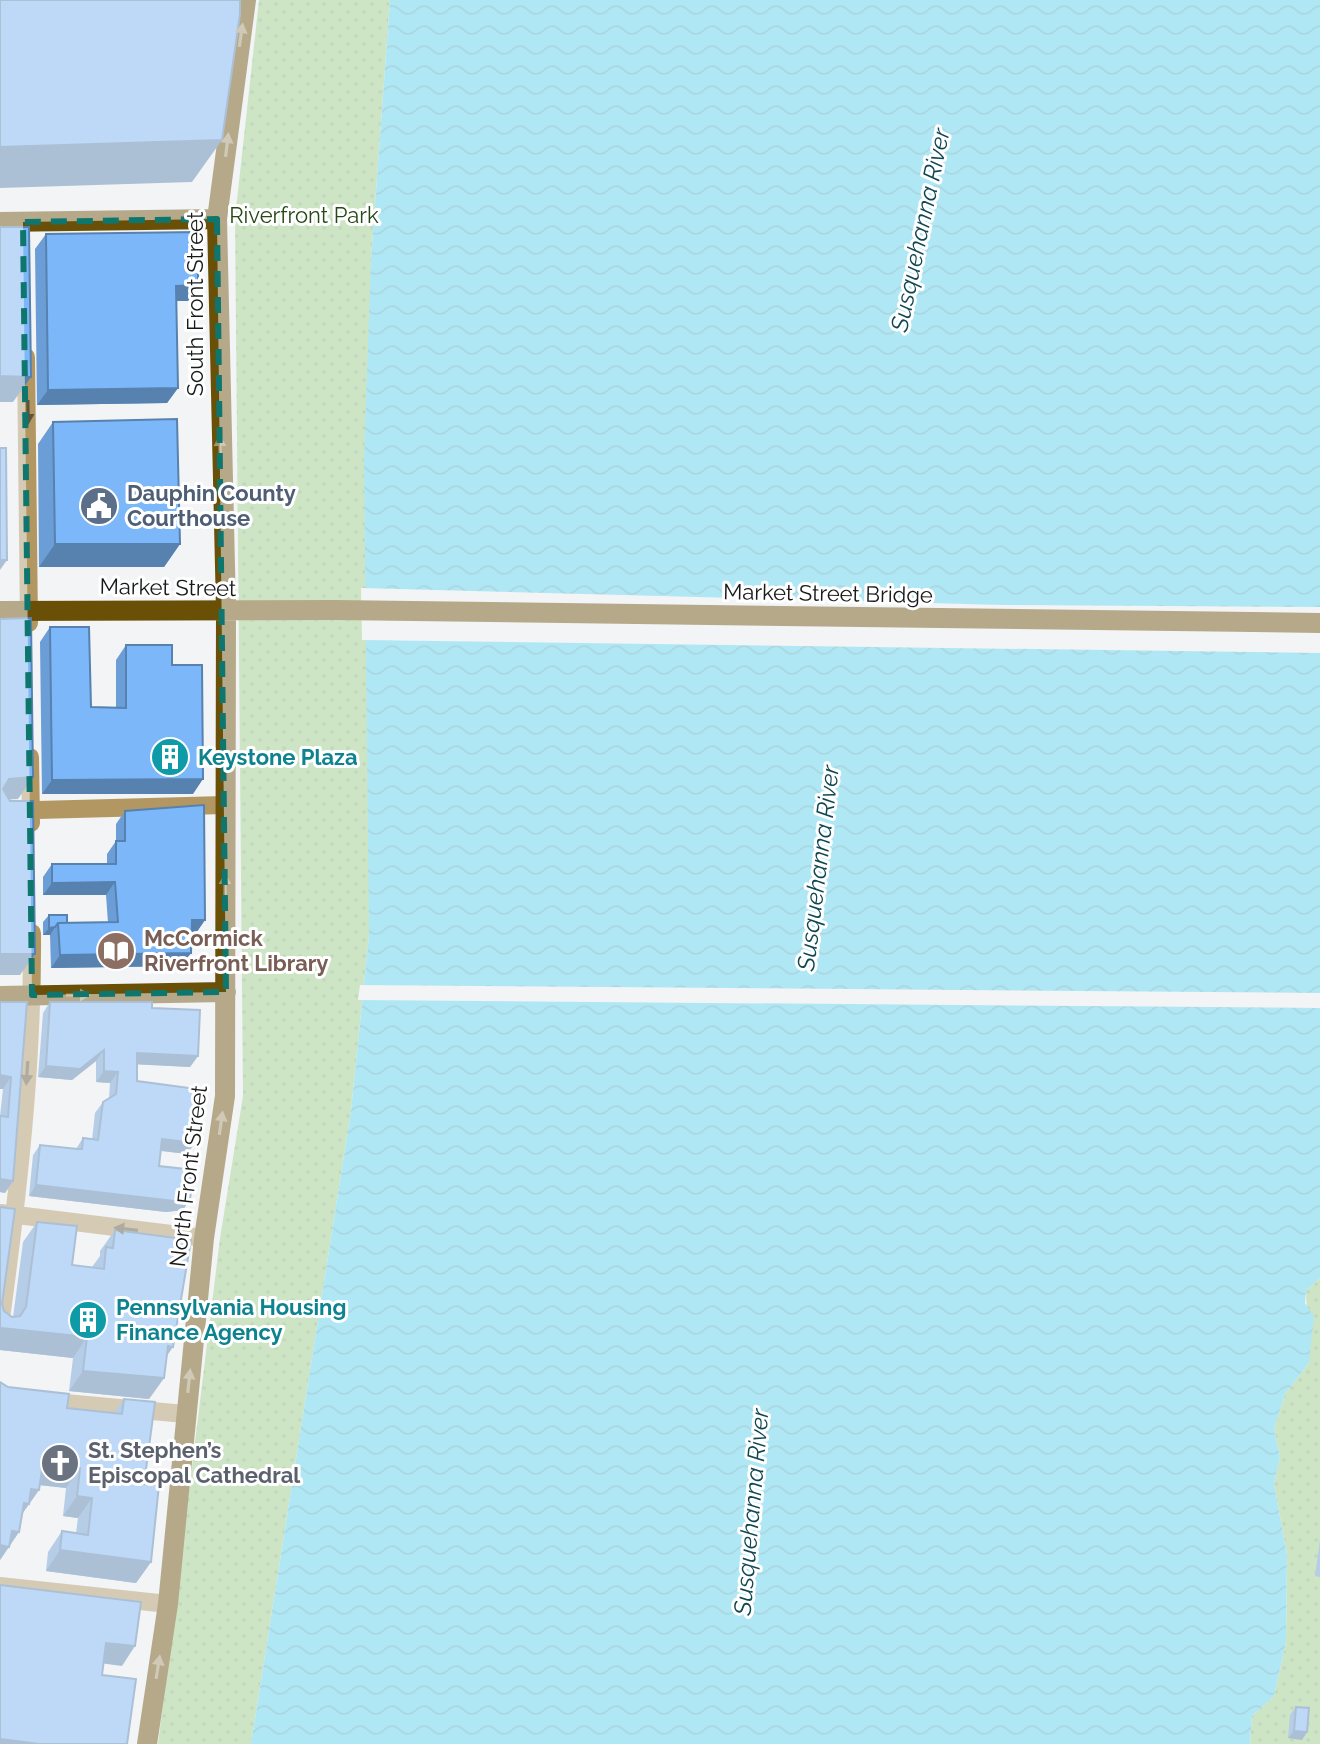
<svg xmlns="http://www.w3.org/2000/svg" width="1320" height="1744" font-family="Raleway,sans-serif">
<defs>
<pattern id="park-dots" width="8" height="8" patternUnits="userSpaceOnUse" patternTransform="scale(2)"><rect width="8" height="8" fill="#9fd38b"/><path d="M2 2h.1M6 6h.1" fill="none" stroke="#88b577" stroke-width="1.8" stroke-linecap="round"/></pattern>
<pattern id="water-waves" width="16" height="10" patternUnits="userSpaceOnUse" patternTransform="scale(2)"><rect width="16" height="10" fill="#60d8f2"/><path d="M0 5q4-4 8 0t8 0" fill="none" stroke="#53b9cf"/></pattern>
</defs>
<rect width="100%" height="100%" fill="#f2f4f6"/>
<path fill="url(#park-dots)" d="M259 0H390L371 259 369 935 351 1111 251 1744H158L220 1238 243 1096 235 218Z
M1320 1278V1744H1250L1252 1716 1274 1696 1286 1642 1287 1555 1274 1484 1280 1457 1274 1429 1285 1394 1309 1363 1306 1291Z"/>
<path fill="url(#water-waves)" d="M390 0H1320V1278L1306 1291 1305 1303 1314 1317 1309 1363 1285 1394 1274 1429 1280 1457 1274 1484 1287 1555 1286 1642 1274 1696 1252 1716 1250 1744H251L351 1111 369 935 364 460 371 259Z"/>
<path fill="#f2f4f6" d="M361 588 1003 605 1320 607V653L362 640Z
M360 985 1320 993V1008L358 1000Z"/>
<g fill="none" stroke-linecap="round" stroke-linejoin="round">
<path stroke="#b29762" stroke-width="18" d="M26 357 29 623
M30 757 31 823
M0 811 224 805
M0 1213 204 1238
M0 1326C18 1195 33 1064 32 933
M0 1397 185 1414
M0 1586 168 1604"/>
<path stroke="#6a4f07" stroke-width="20" d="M0 222 217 219
M0 611 335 610 1320 623
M0 996 226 992
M147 1744 168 1604 204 1238 225 1096 226 610 217 219 246 0"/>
</g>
<path fill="#6b9ed6" d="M46 234 198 285 188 301H176L178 388 167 403 37 405 35 249Z
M53 422 180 544 164 567H39L38 444Z
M50 627 91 707H116V660L126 645 172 665 193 794H42L40 642Z
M125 811 205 920 196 933H191L182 966 51 968 50 935H43V922L49 915 67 923H108L106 895H43V877L52 864H107V854L116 841V824Z
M0 1002H27L13 1181 5 1193 0 1192V1116L3 1089H0Z
M50 1002 152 1008 198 1056 190 1067 137 1064V1081L187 1154 161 1151 159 1166 190 1199 183 1210 166 1212 29 1196 33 1155 40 1145 76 1149 83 1138 92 1140 95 1113 103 1102 109 1099 110 1083 96 1082V1061L72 1080 38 1077 43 1013Z
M37 1222 72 1265 92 1267 100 1256V1251L115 1230 166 1357 164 1378 149 1399 69 1391 73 1358 0 1350 2 1304 4 1311 13 1317 23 1242Z
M0 1382 8 1387 67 1408 114 1413 124 1399 144 1484 151 1562 136 1583 46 1571 48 1552 62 1531 76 1533 78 1518 63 1516 66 1488 40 1485 39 1490 22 1514 19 1532 0 1560Z
M1320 1540V1577L1315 1576Z
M1296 1707 1307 1732 1302 1740 1288 1738 1290 1715Z"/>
<path fill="#5781ae" d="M222 140 192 182 0 188V147Z
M198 285 188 301H165L176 286Z
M0 376 31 377 13 402H0Z
M178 388 167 403 37 405 48 390Z
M55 544H180L164 567H39Z
M0 560H7L0 570Z
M33 777 18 799 0 800V793L9 779Z
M203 779 193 794H42L52 780Z
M115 882 106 895H43L52 883Z
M192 920H205L196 933H183Z
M55 927 50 935H43L49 928Z
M191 953 182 966 51 968 60 955Z
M0 954H35L20 975H0Z
M104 1050 96 1061 72 1080 38 1077 46 1066Z
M137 1053 198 1056 190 1067 129 1064Z
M104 1071 118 1072 110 1083 96 1082Z
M0 1075 11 1077 3 1089H0Z
M162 1139 195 1143 187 1154 155 1150Z
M0 1179 13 1181 5 1193 0 1192Z
M36 1185 190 1199 183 1210 166 1212 29 1196Z
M2 1328 87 1337 73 1358 0 1350Z
M168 1346 173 1347 159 1367Z
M83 1371 164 1378 149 1399 69 1391Z
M43 1463 80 1468 66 1488 29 1484Z
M31 1489 39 1490 15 1524H9Z
M77 1496 92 1498 78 1518 63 1516Z
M12 1531 19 1532 0 1560V1545Z
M60 1550 151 1562 136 1583 46 1571Z
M106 1643 135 1646 122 1666 92 1662Z
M1294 1731 1307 1732 1302 1740 1288 1738Z
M0 1739 39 1744H0Z"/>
<path fill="#7cb8f9" stroke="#5781ae" stroke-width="2" d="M0 0H240V14L222 140 0 147Z
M0 227H29L31 377 0 376Z
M198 232V285L176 286 178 388 48 390 46 234Z
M177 419 180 544H55L53 422Z
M0 448H6L7 560H0Z
M31 618 33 777 9 779 3 789 10 801H33L35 954H0V619Z
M50 627H89L91 707 126 708V645H172V665H202L203 779 52 780Z
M204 805 205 920H192L191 953 60 955 58 923 118 922 115 882 52 883V864H116V841H125V811Z
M49 915H67V923H58L55 927 49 928Z
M0 1002H27L13 1181 0 1179V1116L8 1117 11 1077 0 1075Z
M50 1002H152V1008L200 1010 198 1056 137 1053V1081L197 1089 192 1123 197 1124 195 1143 162 1139 159 1166 194 1170 190 1199 174 1201 36 1185 40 1145 78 1149H82L83 1138 98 1140 103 1102 116 1094 118 1072 104 1071V1050L80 1069 46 1066Z
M0 1207 15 1209 2 1304 4 1311 12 1317 20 1316 26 1307 37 1222 77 1226 72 1265 104 1269 106 1247 113 1248 115 1230 191 1240 173 1347 168 1346 164 1378 83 1371 87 1337 2 1328 0 1348Z
M0 1382 8 1387 69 1394 67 1408 122 1414 124 1399 155 1402 144 1484 159 1485 151 1562 60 1550 62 1531 88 1535 92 1498 77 1496 80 1468 43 1463 39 1490 31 1489 29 1504 24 1503 19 1532 12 1531 9 1547 0 1545Z
M0 1585 141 1602 135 1646 106 1643 102 1675 136 1679 127 1744H39L0 1739Z
M1296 1707 1309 1708 1307 1732 1294 1731Z"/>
<defs><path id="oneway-solid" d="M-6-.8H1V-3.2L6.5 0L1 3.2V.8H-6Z" transform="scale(2)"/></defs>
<g fill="#a6956a">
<use href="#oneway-solid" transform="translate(241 35) rotate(-82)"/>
<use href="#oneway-solid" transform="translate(227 145) rotate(-83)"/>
<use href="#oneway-solid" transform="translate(220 448) rotate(-92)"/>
<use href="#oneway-solid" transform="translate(225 886) rotate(-90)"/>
<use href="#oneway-solid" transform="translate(78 995)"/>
<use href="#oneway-solid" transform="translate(221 1123) rotate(-82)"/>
<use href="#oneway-solid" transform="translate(189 1381) rotate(-84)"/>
<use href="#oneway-solid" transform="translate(158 1667) rotate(-81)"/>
</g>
<g fill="#5d523a">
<use href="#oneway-solid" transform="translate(28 412) rotate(89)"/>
<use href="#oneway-solid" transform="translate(27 1073) rotate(94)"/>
<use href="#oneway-solid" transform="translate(126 1229) rotate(-173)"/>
</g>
<path d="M0 0H1320V1744H0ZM217 219 226 992 32 995 23 222Z" fill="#f2f4f6" fill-opacity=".55" fill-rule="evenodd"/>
<path fill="none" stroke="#0f766e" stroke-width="6" stroke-dasharray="16 10" stroke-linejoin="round" d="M217 219 226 992 32 995 23 222Z"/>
<defs>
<g id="civic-disc" transform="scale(2)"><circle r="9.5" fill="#5c6f8a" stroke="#fff"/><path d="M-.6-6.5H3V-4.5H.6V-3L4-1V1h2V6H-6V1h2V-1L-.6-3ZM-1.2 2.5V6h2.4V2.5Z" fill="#fff"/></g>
<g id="building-disc" transform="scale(2)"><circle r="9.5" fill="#0f9aa8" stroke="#fff"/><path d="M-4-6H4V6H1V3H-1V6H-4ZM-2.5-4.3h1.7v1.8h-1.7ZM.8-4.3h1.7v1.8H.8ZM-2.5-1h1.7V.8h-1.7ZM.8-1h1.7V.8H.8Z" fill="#fff"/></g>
<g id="library-disc" transform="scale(2)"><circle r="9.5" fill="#8d6e63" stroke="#fff"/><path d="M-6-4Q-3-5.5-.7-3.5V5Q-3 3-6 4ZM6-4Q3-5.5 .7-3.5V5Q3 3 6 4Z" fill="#fff"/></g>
<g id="church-disc" transform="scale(2)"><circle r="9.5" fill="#6b7280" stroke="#fff"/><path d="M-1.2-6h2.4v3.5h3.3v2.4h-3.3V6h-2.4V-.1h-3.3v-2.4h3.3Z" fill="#fff"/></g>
</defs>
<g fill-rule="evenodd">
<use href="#civic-disc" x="99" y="506"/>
<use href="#building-disc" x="170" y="757"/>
<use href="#library-disc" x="116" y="951"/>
<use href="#building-disc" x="88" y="1320"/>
<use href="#church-disc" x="60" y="1463"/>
</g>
<g text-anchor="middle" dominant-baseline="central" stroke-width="6" stroke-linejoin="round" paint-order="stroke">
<g font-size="22" fill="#274817" stroke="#fff">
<text x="304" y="215">Riverfront Park</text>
</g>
<g font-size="22" fill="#181919" stroke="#fff">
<text transform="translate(195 304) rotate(-90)">South Front Street</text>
<text transform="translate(168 587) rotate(1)">Market Street</text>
<text transform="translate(828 593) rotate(1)">Market Street Bridge</text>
<text transform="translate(188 1176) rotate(-83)">North Front Street</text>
</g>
<g font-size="22" font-weight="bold" fill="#4e5e75" stroke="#fff" text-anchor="start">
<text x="127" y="493">Dauphin County<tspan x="127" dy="25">Courthouse</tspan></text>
</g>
<g font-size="22" font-weight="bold" fill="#0d838f" stroke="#fff" text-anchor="start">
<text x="198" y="757">Keystone Plaza</text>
<text x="116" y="1307">Pennsylvania Housing<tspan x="116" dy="25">Finance Agency</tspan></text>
</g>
<g font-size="22" font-weight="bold" fill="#785e54" stroke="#fff" text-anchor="start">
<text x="144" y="938">McCormick<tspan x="144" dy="25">Riverfront Library</tspan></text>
</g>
<g font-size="22" font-weight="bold" fill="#5b616d" stroke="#fff" text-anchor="start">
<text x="88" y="1450">St. Stephen’s<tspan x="88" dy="25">Episcopal Cathedral</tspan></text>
</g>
<g font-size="24" font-style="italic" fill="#0f4651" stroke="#fff">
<text transform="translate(920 230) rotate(-78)">Susquehanna River</text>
<text transform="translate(818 868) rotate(-83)">Susquehanna River</text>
<text transform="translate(751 1512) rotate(-85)">Susquehanna River</text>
</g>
</g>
</svg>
